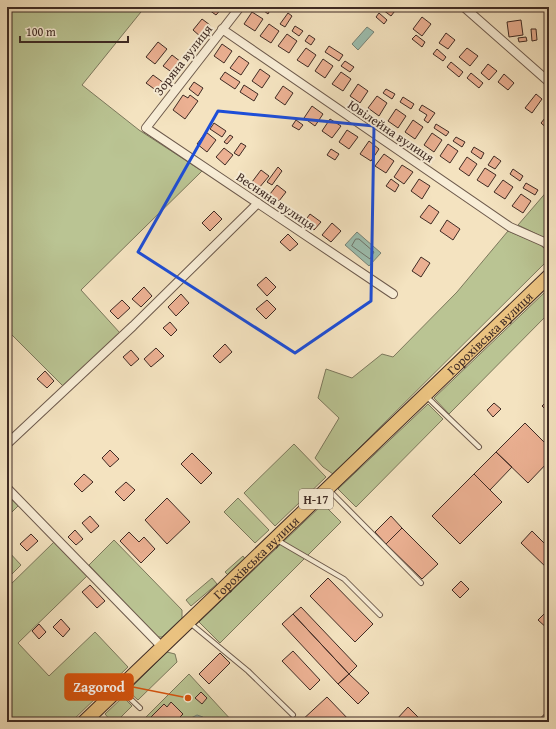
<svg xmlns="http://www.w3.org/2000/svg" width="556" height="729" font-family="'Gentium Book Plus',serif">
<rect width="100%" height="100%" fill="#f4e3c0"/>
<filter id="stains"><feTurbulence type="fractalNoise" baseFrequency=".005" numOctaves="4"/><feColorMatrix values="0 0 0 0 .2 0 0 0 0 .09 0 0 0 0 .02 0 0 0 .5 -.17"/></filter>
<radialGradient id="worn" r=".72"><stop offset=".6" stop-color="#630" stop-opacity="0"/><stop offset="1" stop-color="#630" stop-opacity=".3"/></radialGradient>
<path fill="#bac493" stroke="#7c785c" d="M7 7H145L82 85 139 130 202 171 81 290 120 333 63 386 7 330Z
M549 189V240L518 225Z
M508 231 542 245 549 251V259L333 474 323 467 315 458 339 418 318 398 326 369 352 378 382 354 393 357 457 292Z
M545 292 549 295V313L449 414 434 398Z
M428 404 443 419 356 507 338 489Z
M294 444 326 477 275 526 244 493Z
M7 494 19 505 7 517Z
M238 498 269 530 255 543 224 512Z
M323 504 341 522 220 643 199 622Z
M114 540 182 610V618L162 637H157L89 565Z
M54 542 87 576 18 643 49 676 95 632 128 667 71 722H7V588Z
M7 550 21 565 7 579Z
M243 556 245 559 228 575 225 572Z
M212 578 217 584 191 606 186 600Z
M167 652 175 654 177 662 138 700 128 691Z
M189 674 233 722H141Z
M123 697 132 706 119 719 122 722H112L105 714Z"/>
<path fill="#9cbeaf" stroke="#778377" d="M367 27 374 32 358 50 352 44Z
M357 232 381 253 369 266 345 245Z
M197 715 203 717 206 722H190L191 718Z"/>
<g fill="none" stroke-linecap="round" stroke-linejoin="round">
<path stroke="#6e746a" stroke-width="1" d="M356 239H359L374 252 370 259 352 246Z"/>
</g>
<path fill="#ebb092" stroke="#3f2b24" d="M211 7H223L216 15 209 10Z
M259 7H269L271 8 268 14Z
M363 7H372L369 11Z
M385 7H398L391 16 383 10Z
M252 12 263 19 255 31 244 24Z
M288 13 292 16 285 27 280 24Z
M379 13 387 20 384 24 376 17Z
M422 17 431 24 422 36 413 29Z
M202 19 210 25 201 37 193 30Z
M521 20 523 35 509 37 507 22Z
M269 24 279 31 271 43 260 36Z
M295 26 303 31 299 36 292 31Z
M531 29H536L537 40 532 41Z
M446 33 455 40 448 49 439 43Z
M287 34 297 41 289 53 278 46Z
M309 35 315 39 311 45 305 41Z
M416 35 425 42 422 47 412 39Z
M526 37 527 41 519 42 518 38Z
M158 42 167 49 155 64 146 57Z
M222 44 232 51 224 63 214 56Z
M329 46 343 55 339 61 325 52Z
M306 48 316 55 308 67 297 60Z
M467 48 478 56 470 66 459 57Z
M437 49 446 57 443 61 433 54Z
M172 55 181 62 173 73 163 66Z
M239 56 249 63 241 75 230 68Z
M323 59 333 66 325 78 315 71Z
M345 61 354 67 350 72 341 66Z
M451 62 463 72 459 77 447 67Z
M488 64 497 71 489 80 481 73Z
M260 69 270 76 262 88 252 81Z
M225 72 240 82 235 89 220 79Z
M341 72 351 79 343 91 332 84Z
M471 73 483 83 479 88 467 78Z
M504 74 514 83 508 90 498 82Z
M153 75 164 83 157 91 146 83Z
M194 82 203 88 198 96 189 89Z
M358 84 368 91 360 103 350 96Z
M244 85 258 94 254 101 240 92Z
M283 86 293 93 285 105 275 98Z
M386 89 395 94 392 99 383 93Z
M536 94 542 99 532 113 525 108Z
M183 95 188 98 190 95 198 101 185 119 173 110Z
M377 96 387 103 379 116 368 108Z
M403 97 414 104 411 109 400 102Z
M422 105 435 113 428 123 424 120 427 115 419 110Z
M312 106 323 114 315 126 304 118Z
M396 109 406 116 398 128 388 121Z
M549 113V130L541 123Z
M330 119 341 126 332 138 322 131Z
M296 120 303 125 299 130 292 126Z
M413 120 423 127 415 139 405 132Z
M214 123 226 131 222 137 210 129Z
M436 124 449 132 446 136 434 128Z
M347 130 358 137 349 149 339 142Z
M206 132 216 140 207 152 197 144Z
M432 133 442 140 434 152 424 145Z
M230 135 233 137 227 144 224 142Z
M456 137 465 142 462 147 453 141Z
M369 141 379 149 371 161 360 154Z
M241 143 246 146 239 156 234 153Z
M448 144 458 151 450 163 440 156Z
M474 147 484 153 481 159 471 152Z
M224 148 233 155 225 165 216 157Z
M331 149 339 154 335 160 327 155Z
M384 154 394 161 386 173 375 166Z
M494 156 501 161 495 169 488 165Z
M467 157 477 164 469 176 459 169Z
M402 165 413 172 404 184 394 177Z
M278 167 282 171 272 185 267 182Z
M485 168 496 175 488 187 477 180Z
M513 169 523 176 520 181 510 174Z
M261 170 269 176 259 188 252 182Z
M391 179 399 185 395 192 386 186Z
M419 179 430 186 422 199 411 191Z
M503 180 513 187 505 199 494 192Z
M526 183 538 190 535 195 523 188Z
M277 185 286 192 279 201 270 194Z
M521 194 531 201 523 213 512 206Z
M429 205 439 212 431 224 420 217Z
M214 211 222 219 210 231 202 223Z
M310 214 321 222 314 230 304 222Z
M447 220 460 229 453 240 440 231Z
M332 223 341 231 331 242 322 235Z
M288 234 298 244 290 251 280 242Z
M421 257 430 263 421 277 412 271Z
M266 277 276 287 267 296 257 285Z
M144 287 152 296 141 307 132 299Z
M181 294 189 303 176 316 168 307Z
M122 300 130 308 118 319 110 311Z
M267 300 276 309 266 319 256 309Z
M170 322 177 330 171 336 163 328Z
M225 344 232 352 220 363 213 356Z
M156 348 164 356 151 367 144 359Z
M131 350 139 359 131 366 123 357Z
M45 371 54 381 47 388 37 379Z
M549 399V413L542 406Z
M494 403 501 409 493 417 487 410Z
M525 423 549 447V461L528 483 496 452Z
M110 450 119 459 110 467 102 458Z
M496 452 512 467 490 490 474 474Z
M192 453 212 473 201 484 181 464Z
M84 474 93 482 82 492 74 484Z
M474 474 502 502 460 544 432 516Z
M126 482 135 490 124 501 115 492Z
M167 498 190 522 167 544 145 520Z
M90 516 99 526 91 533 82 523Z
M391 516 402 528 386 544 375 532Z
M402 528 438 564 422 579 386 544Z
M75 530 83 539 76 545 68 537Z
M532 531 549 548V570L521 543Z
M129 532 139 542 144 537 155 549 141 563 120 541Z
M31 534 38 541 27 551 20 544Z
M328 578 373 624 355 642 310 596Z
M461 581 469 589 460 598 452 590Z
M90 585 105 601 97 608 82 592Z
M301 607 357 666 349 674 293 614Z
M549 609V630L538 620Z
M293 614 349 674 338 684 282 624Z
M61 619 70 629 63 637 53 627Z
M39 624 46 632 39 639 32 631Z
M293 651 320 680 310 690 282 661Z
M220 653 230 663 209 684 199 674Z
M349 674 369 693 358 704 338 684Z
M201 692 207 698 202 704 195 698Z
M327 697 351 722H300Z
M171 702 183 714 175 722H150L148 720 164 704 167 707Z
M408 707 423 722H399L396 720Z"/>
<g fill="none" stroke-linecap="round" stroke-linejoin="round">
<g stroke="#6c594b" stroke-width="6">
<path id="service" d="M427 397 479 447
M329 490 421 583
M277 540 344 579 380 615
M190 623 248 671 293 715
M121 690 140 708"/>
</g>
<g stroke="#6c594b" stroke-width="10">
<path id="minor" d="M240 7 146 128 393 294
M453 7H481
M465 8 549 82
M222 29 510 227 544 242 549 246
M7 444 133 326 258 203
M7 488 162 647
M543 722 549 716"/>
</g>
<g stroke="#3f2b24" stroke-width="15">
<g id="primary">
<path id="s1" d="M84 722 549 276"/>
</g>
</g>
<use href="#service" stroke="#f8edd6" stroke-width="4"/>
<use href="#minor" stroke="#f8edd6" stroke-width="8"/>
<use href="#primary" stroke="#eac280" stroke-width="13"/>
</g>
<path fill="none" stroke="#1d4ed8" stroke-width="3" stroke-linejoin="round" d="M218 111 374 126 371 301 295 353 138 252Z"/>
<g text-anchor="middle" dominant-baseline="central" stroke-width="4" stroke-linejoin="round" paint-order="stroke">
<rect fill="#f8edd6" stroke="#766559" stroke-width="1" x="299" y="489" width="34" height="20" rx="3"/>
<g font-size="12" font-weight="bold" fill="#3f2b24">
<text x="316" y="499">Н-17</text>
</g>
<g font-size="13" fill="#3f2b24" stroke="#f8edd6">
<text transform="translate(183 60) rotate(-52)">Зоряна вулиця</text>
<text transform="translate(391 131) rotate(34)">Ювілейна вулиця</text>
<text transform="translate(276 201) rotate(34)">Весняна вулиця</text>
<text stroke="none"><textPath href="#s1" startOffset="562">Горохівська вулиця</textPath></text>
<text stroke="none"><textPath href="#s1" startOffset="238">Горохівська вулиця</textPath></text>
</g>
</g>
<path fill="none" stroke="#d7540e" stroke-width="1.5" d="M188 698L133 687"/>
<circle fill="#d7540e" stroke="#f8edd6" stroke-width="1.5" cx="188" cy="698" r="4"/>
<rect fill="#d7540e" stroke="#d7540e" stroke-width="1.5" x="65" y="674" width="68" height="26" rx="4"/>
<g font-size="14" text-anchor="middle" font-weight="bold" fill="#fff">
<text x="99" y="692">Zagorod</text>
</g>
<rect width="556" height="729" fill="none" stroke="#f4e3c0" stroke-width="24"/>
<rect x="8" y="8" width="540" height="713" fill="none" stroke="#3f2b24" stroke-width="2"/>
<rect x="12" y="12" width="532" height="705" fill="none" stroke="#3f2b24"/>
<path d="M20 36v6h108v-6" fill="none" stroke="#3f2b24" stroke-width="2"/>
<text x="26" y="36" font-size="12" fill="#3f2b24" stroke="#f8edd6" stroke-width="3" paint-order="stroke">100 m</text>
<rect width="100%" height="100%" filter="url(#stains)"/>
<rect width="100%" height="100%" fill="url(#worn)"/>
</svg>
